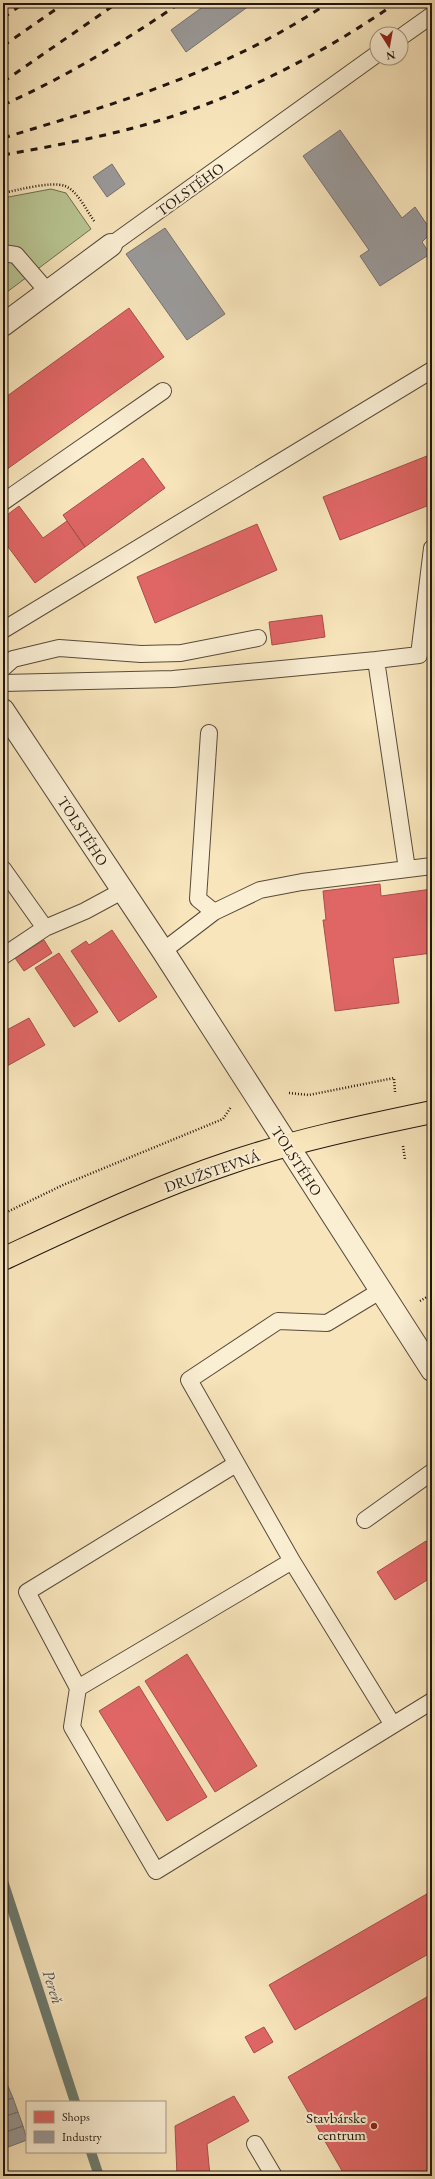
<svg xmlns="http://www.w3.org/2000/svg" width="435" height="2179" font-family="'EB Garamond',serif">
<rect width="100%" height="100%" fill="#f8e5bc"/>
<filter id="stains"><feTurbulence type="fractalNoise" baseFrequency=".005" numOctaves="4"/><feColorMatrix values="0 0 0 0 .2 0 0 0 0 .09 0 0 0 0 .02 0 0 0 .5 -.17"/></filter>
<radialGradient id="worn" r=".72"><stop offset=".6" stop-color="#630" stop-opacity="0"/><stop offset="1" stop-color="#630" stop-opacity=".3"/></radialGradient>
<path fill="#b9c694" stroke="#6e6e52" d="M51 189 66 193 91 229 3 295V198Z"/>
<path fill="#e06666" stroke="#a74e4c" d="M129 308 164 357 3 472V399Z
M432 454V504L340 540 323 497Z
M143 458 165 488 85 547 63 515Z
M19 506 43 538 67 521 85 547 35 583 3 540V518Z
M257 524 277 570 155 623 137 577Z
M322 615 325 637 272 645 269 622Z
M428 707H432V733Z
M380 884 381 896 432 889V953L393 958 399 1003 335 1011 323 920H326L323 891Z
M112 930 157 997 119 1022 71 951 86 941 89 945Z
M44 940 52 953 24 971 15 958Z
M59 953 98 1012 74 1027 35 968Z
M29 1018 45 1045 7 1066 3 1058V1032Z
M426 1541 432 1550V1577L395 1600 377 1572Z
M187 1654 257 1766 215 1792 145 1681Z
M139 1686 207 1797 167 1821 99 1711Z
M432 1891V1952L295 2030 269 1985Z
M432 1994V2176H345L288 2077Z
M264 2027 273 2042 254 2053 245 2037Z
M234 2096 249 2121 207 2144 210 2176H177L175 2126Z"/>
<path fill="#999" stroke="#757270" d="M208 3H253L186 52 171 30Z
M340 130 402 218 415 207 432 232 422 242 430 254 380 286 360 256 369 250 303 156Z
M112 164 125 184 107 197 93 177Z
M165 228 225 314 187 340 126 254Z
M7 2084 13 2098 3 2101V2086Z
M13 2098 18 2112 3 2117V2101Z
M18 2112 23 2126 3 2133V2117Z
M23 2126 27 2140 3 2149V2133Z"/>
<g fill="none" stroke-linecap="round" stroke-linejoin="round">
<path stroke="#6c7b6f" stroke-width="10" d="M3 1881 75 2102
M91 2152 99 2176"/>
<g stroke="#584a3b" stroke-width="18">
<path id="service" d="M401 37 432 15
M111 245 377 54
M3 253 16 255 48 292
M3 502 163 391
M3 630 432 370
M376 660 419 655 432 548
M3 668 13 659 59 648 141 654 181 653 258 638
M3 683 173 679 376 660 407 869
M209 733 198 899 214 912
M3 869 45 928
M163 951 214 912 260 890 302 882 432 866
M3 956 45 928 85 911 122 891
M365 1520 432 1472
M292 1561 189 1380 278 1321 327 1323 380 1291
M78 1688 27 1592 236 1464
M393 1725 292 1561 78 1688 72 1727 156 1871 393 1725 432 1701
M255 2144 274 2176"/>
</g>
<g stroke="#584a3b" stroke-width="24">
<path id="minor" d="M3 325 111 245
M3 710 163 951 432 1370"/>
</g>
<g stroke="#221610" stroke-width="24">
<path id="primary" d="M3 1259C78 1224 153 1188 232 1162 297 1140 365 1126 432 1112"/>
</g>
<path stroke="#221610" stroke-width="2.5" stroke-dasharray="1 2" stroke-linecap="butt" d="M3 193C18 190 51 181 65 186 78 191 87 212 95 222
M289 1093 309 1095 394 1078 395 1092
M403 1146 405 1159
M3 1214 63 1185 223 1119 231 1107
M420 1301 427 1297"/>
<use href="#service" stroke="#faeed3" stroke-width="16"/>
<use href="#minor" stroke="#faeed3" stroke-width="22"/>
<use href="#primary" stroke="#f8e5bc" stroke-width="22"/>
<path stroke="#221610" stroke-width="3" stroke-dasharray="7 7" stroke-linecap="butt" d="M3 18 24 3
M3 46 65 3
M3 82 117 3
M3 105C66 77 123 42 180 3
M3 138C118 103 227 71 328 3
M3 155C53 146 103 137 151 123 239 97 321 55 396 3"/>
</g>
<circle fill="#8f2418" stroke="#faeed3" stroke-width="1.5" cx="374" cy="2126" r="4"/>
<g text-anchor="middle" dominant-baseline="central" stroke-width="4" stroke-linejoin="round" paint-order="stroke">
<g font-size="15" fill="#221610" stroke="#faeed3">
<text transform="translate(190 189) rotate(-36)">TOLSTÉHO</text>
<text transform="translate(83 831) rotate(57)">TOLSTÉHO</text>
<text transform="translate(297 1161) rotate(57)">TOLSTÉHO</text>
<text transform="translate(212 1171) rotate(-19)">DRUŽSTEVNÁ</text>
</g>
<g font-size="15" fill="#221610" stroke="#faeed3" text-anchor="end">
<text x="366" y="2117">Stavbárske<tspan x="366" dy="17">centrum</tspan></text>
</g>
<g font-size="16" font-style="italic" fill="#4d5147" stroke="#faeed3">
<text transform="translate(53 1987) rotate(72)">Pereň</text>
</g>
</g>
<rect width="435" height="2179" fill="none" stroke="#f8e5bc" stroke-width="16"/>
<rect x="4" y="4" width="427" height="2171" fill="none" stroke="#221610" stroke-width="2"/>
<rect x="8" y="8" width="419" height="2163" fill="none" stroke="#221610"/>
<rect x="26" y="2101" width="140" height="52" fill="#faeed3" stroke="#a49885"/>
<rect x="34" y="2111" width="20" height="12" fill="#e06666" stroke="#a49885"/>
<text x="62" y="2121" font-size="12" fill="#221610">Shops</text>
<rect x="34" y="2131" width="20" height="12" fill="#999999" stroke="#a49885"/>
<text x="62" y="2141" font-size="12" fill="#221610">Industry</text>
<g transform="translate(389 46) rotate(169)"><circle r="19" fill="#faeed3" stroke="#a49885"/>
<path d="M0-3L7 15L0 10L-7 15Z" fill="#8f2418"/>
<text y="-6" font-size="11" font-weight="bold" text-anchor="middle" fill="#221610">N</text>
</g>
<rect width="100%" height="100%" filter="url(#stains)"/>
<rect width="100%" height="100%" fill="url(#worn)"/>
</svg>
